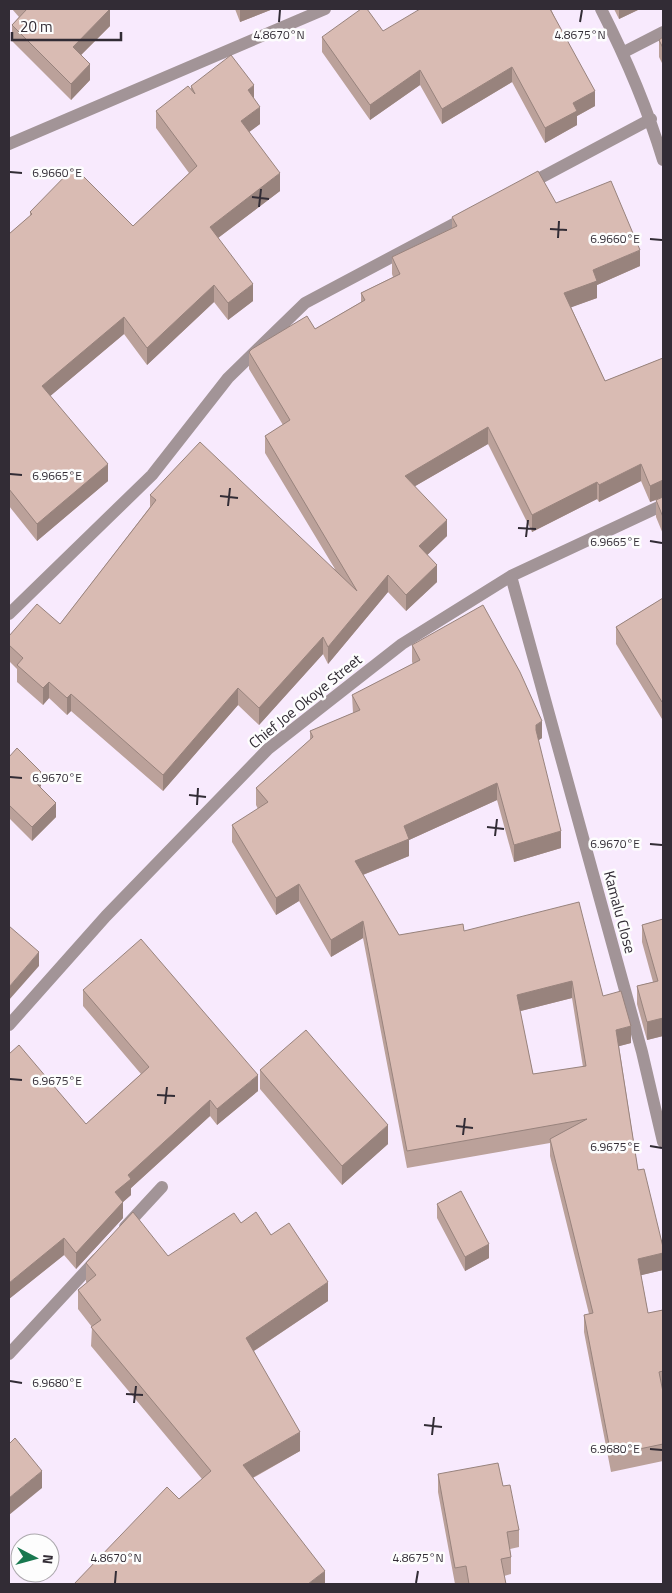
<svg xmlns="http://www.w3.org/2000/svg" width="672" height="1593" font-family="'Titillium Web',sans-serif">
<rect width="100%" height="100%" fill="#f8eafd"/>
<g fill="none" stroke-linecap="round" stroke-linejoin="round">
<path stroke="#a29497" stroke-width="12" d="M601 9C626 58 647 107 663 160
M624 52 663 32
M9 144 325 9
M527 185 651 119
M511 576 642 1052 663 1142
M9 614 152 475 228 378 305 303 465 218
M9 1025 106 916 268 749 402 644 511 576 663 505
M125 1227 162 1187
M9 1354 97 1259"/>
</g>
<path fill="#bba19a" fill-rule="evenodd" d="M12 9H109L110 26 81 55 90 80 71 100 12 41V25L19 17Z
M235 9H273L240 22Z
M551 9 595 106 577 116V125L545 143 512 82 442 124 420 85 370 120 322 52V37L383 31Z
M614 9H640L619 19Z
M663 37V65L659 57V40Z
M191 86 254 99 260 124 249 132 280 191 218 238 253 301 228 320 214 302 147 365 124 334 50 396 108 481 37 541 9 506V234L30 216V212L133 226 189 173 156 128V111L191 90Z
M556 203 640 266 597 285V298L571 307 605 381 663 358V534L656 517V500L661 498 650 502 641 481 599 502 597 499 532 532 488 444 415 486 447 536 427 555 437 582 406 611 388 592 328 664 323 654 259 725 238 705 163 791 71 711 67 715 49 698 43 705 17 682V669L9 661V636L60 624 150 507V495L335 569 265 453V436L283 425 249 369V352L315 329 361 302V293L393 277 392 274V257L452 228V217Z
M663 598V718L662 719 616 644V627Z
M412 645 542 738 538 740 561 848 514 862 497 800 409 840V856L363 875 399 935 464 931 603 996 631 1043 619 1046 638 1170 663 1247V1270L641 1275 648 1313 663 1310V1461L611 1472 584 1332V1315L589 1314 550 1156V1143L407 1168 363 938 331 957 299 901 276 915 232 842V825L258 809 256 805V788L310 740V731L353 713 352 695 413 664 412 662ZM572 998 583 1067 533 1074 520 1011Z
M9 757 41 786 40 787 56 817 32 841 9 818Z
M663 919V1036L647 1040 637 1004V986L653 982 642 942V925Z
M83 990 258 1091 217 1125 210 1116 131 1188V1195L123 1202V1218L76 1269 64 1255 9 1299 86 1124 141 1074 83 1006Z
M260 1070 388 1144 342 1185 260 1089Z
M437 1204 489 1258 465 1271 437 1218Z
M241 1223 271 1235 328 1301 254 1351 300 1451 253 1478 325 1584 179 1499 202 1479 91 1346 92 1327 78 1309V1290L87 1283 86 1282V1263L168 1256Z
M438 1474 503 1486 519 1530V1547L510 1549 511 1557V1574L504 1576 506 1584H466V1583L455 1584 438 1492Z"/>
<path fill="#98837d" d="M110 9V26L73 63V47Z
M240 9H273L240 22Z
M619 9H640L619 19Z
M90 64V80L71 100V84Z
M512 67V82L442 124V109Z
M420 70V85L370 120V105Z
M254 85V102L248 90Z
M595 91V106L577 116V125L545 143V128L573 103Z
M260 107V124L241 138V121Z
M280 173V191L210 244V227Z
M640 250V266L597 285V298L564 310V293L593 270Z
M253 284V301L228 320V303Z
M214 285V302L147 365V348Z
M124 317V334L42 403V386Z
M488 427V444L405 492V476Z
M108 464V481L37 541V524Z
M641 464V481L599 502V485Z
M663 480V497L650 502V486Z
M597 482V499L532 532V515Z
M447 520V536L419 563V546Z
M437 565V582L406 611V595Z
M388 575V592L328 664V647Z
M323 637V654L259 725V708Z
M49 682V698L43 705V688Z
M238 688V705L163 791V775Z
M71 694V711L67 715V698Z
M663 701V718L662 719V702Z
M542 721V738L536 742V725Z
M41 772V786L33 794V780Z
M497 783V800L409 840V856L355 878V861L404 826Z
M56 803V817L32 841V827Z
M561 831V848L514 862V845Z
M299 884V901L276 915V898Z
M363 921V938L331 957V940Z
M39 952V966L9 1000V987Z
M572 981V998L517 1012V995Z
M663 1018V1036L647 1040V1022Z
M631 1026V1043L616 1047V1030Z
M258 1075V1091L217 1125V1109Z
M210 1100V1116L131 1188V1195L123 1202V1218L76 1269V1253L115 1192 128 1175Z
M388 1125V1144L342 1185V1166Z
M64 1238V1255L9 1299V1283Z
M489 1244V1258L465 1271V1257Z
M663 1253V1270L638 1276V1259Z
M328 1282V1301L246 1356V1338Z
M300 1432V1451L243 1483V1465Z
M42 1471V1488L9 1515V1498Z
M325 1571V1584H308Z"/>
<path fill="#d9bbb3" stroke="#98837d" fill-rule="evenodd" d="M27 9H110L73 47 90 64 71 84 12 25Z
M361 9H367L383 31 420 9H550L595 91 573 103 577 111 545 128 512 67 442 109 420 70 370 105 322 37Z
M663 37V48L659 40Z
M231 55 254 85 248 90 260 107 241 121 280 173 210 227 253 284 228 303 214 285 147 348 124 317 42 386 108 464 37 524 9 489V234L32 214 30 212 74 167 133 226 197 166 156 111 188 86 195 94 191 86Z
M538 171 556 203 611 181 640 250 593 270 597 281 564 293 605 381 663 358V480L650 486 641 464 599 485 597 482 532 515 488 427 405 476 447 520 419 546 437 565 406 595 388 575 328 647 323 637 259 708 238 688 163 775 71 694 67 698 49 682 43 688 17 665 23 658 9 645V636L37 604 60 624 156 500 150 495 200 442 357 591 265 436 290 420 249 352 252 349 307 316 315 329 365 300 361 293 400 274 392 257 457 226 452 217Z
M663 497V517L656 500Z
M663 598V701L662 702 616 627Z
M483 605 520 672 542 721 536 725V730L561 831 514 845 497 783 404 826 409 839 355 861 399 935 463 924 464 931 579 902 603 996 621 991 631 1026 616 1030 638 1170 644 1169 663 1247V1253L638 1259 648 1313 663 1310V1371L659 1372 663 1392V1444L611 1455 584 1315 593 1313 550 1139 587 1119 407 1151 363 921 331 940 299 884 276 898 232 825 268 802 256 788 313 737 310 731 360 710 352 695 420 660 412 645ZM572 981 586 1066 533 1074 517 995Z
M17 748 41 772 33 780 56 803 32 827 9 805V757Z
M663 919V1018L647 1022 637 986 658 981 642 925Z
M9 926 39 952 9 987Z
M141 939 258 1075 217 1109 210 1100 128 1175 131 1179 115 1192 123 1202 76 1253 64 1238 9 1283V1054L19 1045 86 1124 149 1067 83 990Z
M306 1030 388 1125 342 1166 260 1070Z
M461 1191 489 1244 465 1257 437 1204Z
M133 1212 168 1256 234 1213 241 1223 256 1212 271 1235 289 1223 328 1282 246 1338 300 1432 243 1465 325 1571 308 1584H74L167 1487 179 1499 211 1471 91 1327 101 1320 78 1290 96 1275 86 1263Z
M15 1438 42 1471 9 1498V1444Z
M498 1463 503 1486 510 1485 519 1530 507 1532 511 1557 501 1559 506 1584H469L466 1566 455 1568 438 1474Z"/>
<path fill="none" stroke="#322c35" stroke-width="2" d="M279 22 280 10M580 22 582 10M10 172 22 173M252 197 269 199M259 207 261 189M550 229 567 230M558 238 559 221M650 239 662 240M10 474 22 475M220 496 238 498M228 506 230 488M518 528 536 529M526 537 528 520M650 541 662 543M10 777 22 778M189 795 206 797M197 805 198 788M487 827 504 829M495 836 497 819M650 844 662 845M10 1079 22 1080M157 1095 175 1096M165 1104 167 1087M456 1126 473 1128M463 1135 465 1118M650 1146 662 1148M10 1381 22 1383M126 1394 143 1395M134 1403 136 1386M424 1425 442 1427M432 1435 434 1417M650 1449 662 1450M115 1583 116 1571M416 1583 418 1571"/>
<g text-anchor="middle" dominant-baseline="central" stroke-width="5" stroke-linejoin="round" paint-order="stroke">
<g font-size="15" fill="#322c35" stroke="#fdfdfd">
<text transform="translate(305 701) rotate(-39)">Chief Joe Okoye Street</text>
<text transform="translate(620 912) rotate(75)">Kamalu Close</text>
</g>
</g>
<g font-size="12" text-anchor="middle" fill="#322c35" stroke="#fdfdfd" stroke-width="5" stroke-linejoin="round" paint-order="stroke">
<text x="279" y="39">4.8670°N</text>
<text x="580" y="39">4.8675°N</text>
<text x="57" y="177">6.9660°E</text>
<text x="615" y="243">6.9660°E</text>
<text x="57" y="480">6.9665°E</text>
<text x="615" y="546">6.9665°E</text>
<text x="57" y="782">6.9670°E</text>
<text x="615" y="848">6.9670°E</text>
<text x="57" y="1085">6.9675°E</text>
<text x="615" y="1151">6.9675°E</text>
<text x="57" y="1387">6.9680°E</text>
<text x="615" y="1453">6.9680°E</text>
<text x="116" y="1562">4.8670°N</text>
<text x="418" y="1562">4.8675°N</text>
</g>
<rect width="672" height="1593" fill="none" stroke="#322c35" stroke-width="20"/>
<g transform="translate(35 1558) rotate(96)"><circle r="24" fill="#fdfdfd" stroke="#aca9ad"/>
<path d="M0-4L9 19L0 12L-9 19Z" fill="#18784f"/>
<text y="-8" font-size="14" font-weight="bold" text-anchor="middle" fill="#322c35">N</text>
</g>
<path d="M12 32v8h109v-8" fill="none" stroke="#322c35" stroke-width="2.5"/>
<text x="20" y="32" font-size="15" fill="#322c35" stroke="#fdfdfd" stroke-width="4" paint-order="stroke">20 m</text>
</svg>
